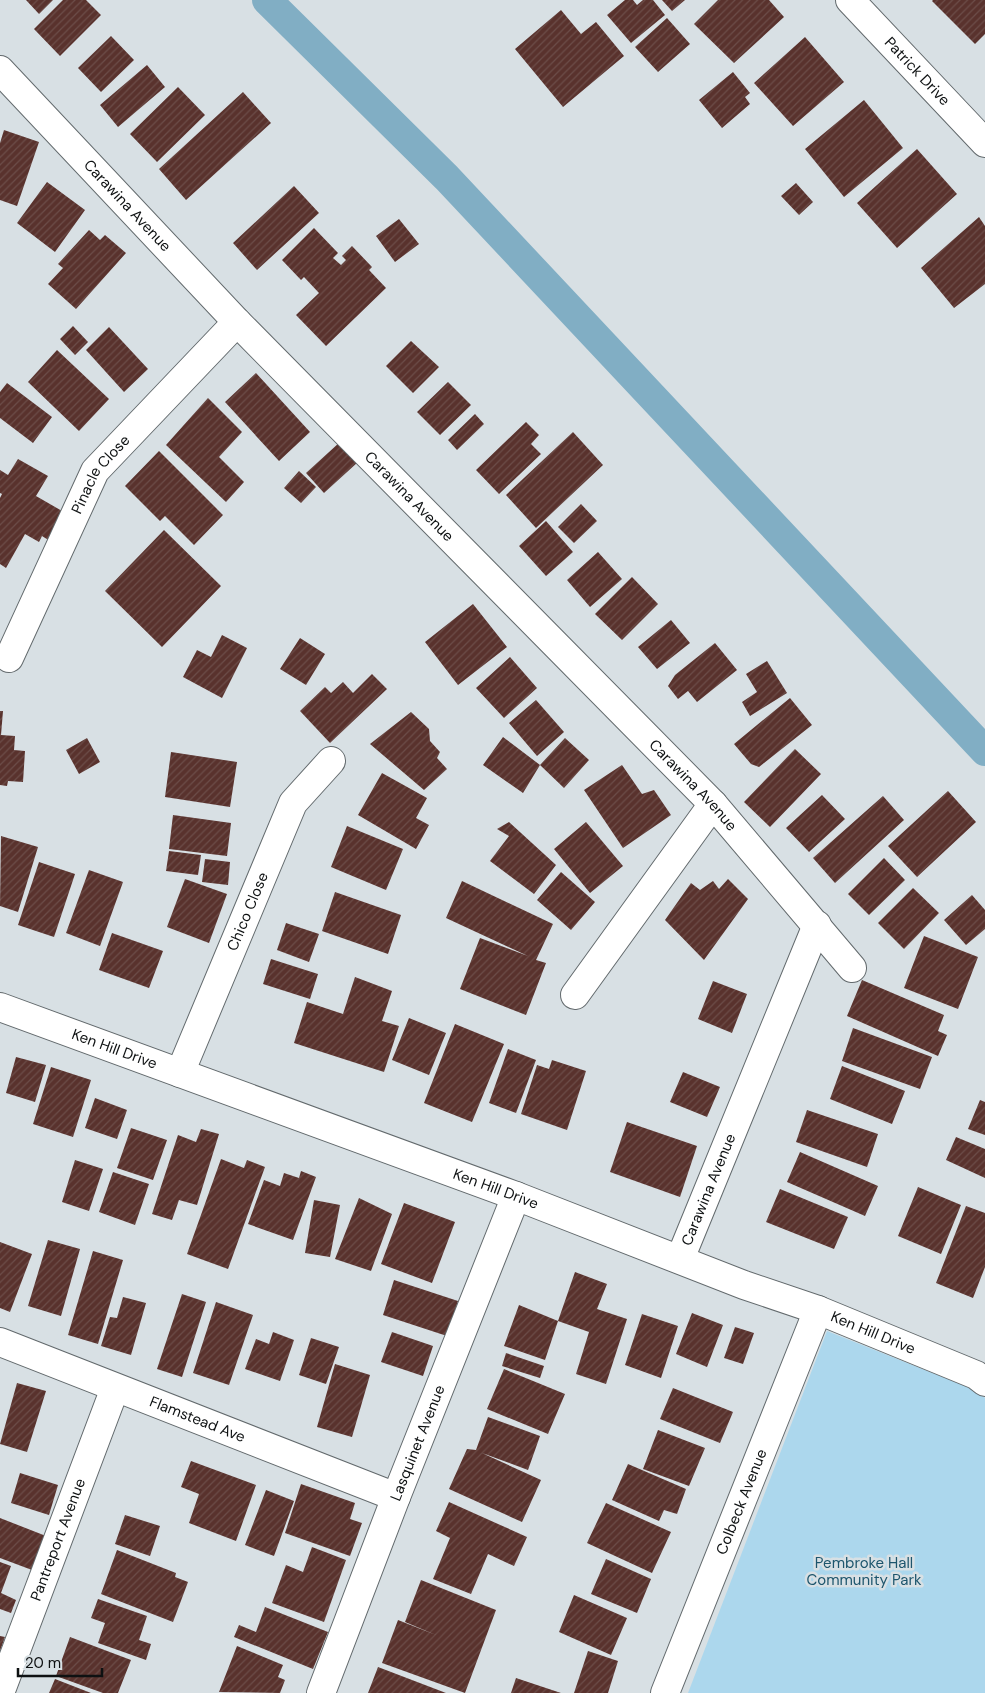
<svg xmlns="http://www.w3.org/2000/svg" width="985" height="1693" font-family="'DM Sans',sans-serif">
<defs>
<pattern id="building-hatch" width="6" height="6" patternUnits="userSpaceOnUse" patternTransform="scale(1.25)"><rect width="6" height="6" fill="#59322d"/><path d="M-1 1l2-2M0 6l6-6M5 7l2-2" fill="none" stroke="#6c4d49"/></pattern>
</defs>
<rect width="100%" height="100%" fill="#d8e0e4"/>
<path fill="#acd7ed" d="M827 1331 975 1390 985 1398V1693H688Z"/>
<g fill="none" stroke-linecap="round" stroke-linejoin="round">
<path stroke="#81aec4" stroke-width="30" d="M267 0 447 178 985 751"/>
</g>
<path fill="url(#building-hatch)" d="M26 0H53L39 14Z
M63 0H86L101 15 60 56 34 29Z
M625 0H633L637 5 643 0H653L665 15 631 43 607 15Z
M662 0H685L672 11Z
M718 0H769L784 17 734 63 694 24Z
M933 0H985V34L975 44 932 1Z
M561 10 581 34 596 22 624 56 563 107 515 49Z
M667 18 690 44 658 72 635 47Z
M111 36 134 60 101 92 78 68Z
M805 37 844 82 793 126 754 83Z
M147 65 165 87 118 127 100 105Z
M733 72 750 93 745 97 750 104 722 128 699 100Z
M178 87 205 115 157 162 130 134Z
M243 92 271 123 186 200 159 169Z
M864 100 903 148 844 197 805 149Z
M4 130 39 142 17 206 0 200V143Z
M917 149 957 194 897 248 857 203Z
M47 182 85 210 55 252 17 223Z
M796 183 813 202 799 215 781 196Z
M294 186 319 213 257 270 233 243Z
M979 217 985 226V284L954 308 921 268Z
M399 219 419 244 395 262 376 236Z
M314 228 338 253 333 258 341 265 346 260 342 256 352 246 372 267 369 270 386 288 326 346 296 315 319 293 304 277 301 280 282 260Z
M89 230 100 240 105 235 126 253 76 309 48 284 63 268 58 264Z
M73 326 88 342 75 355 60 339Z
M109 327 148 369 124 392 86 350Z
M411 341 439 367 413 393 386 366Z
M57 350 109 399 79 431 28 382Z
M256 373 310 432 279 461 225 402Z
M448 382 471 405 440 435 417 412Z
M7 383 52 417 33 443 0 418V392Z
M208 398 242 432 219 457 244 482 226 502 166 445Z
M475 414 484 424 457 450 448 440Z
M526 422 539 435 531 444 541 454 499 494 476 470Z
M573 432 603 465 536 528 506 495Z
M340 442 358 462 324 493 306 473Z
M159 451 223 515 194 545 165 516 160 521 125 486Z
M18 459 48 476 36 496 69 515 53 543 42 536 39 542 25 534 6 568 0 564V498L2 494 0 493V470L8 475Z
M299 471 316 487 301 503 284 488Z
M581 504 597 521 574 543 558 527Z
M546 521 573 552 546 576 519 546Z
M164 530 221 586 162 647 105 591Z
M598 552 622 579 590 607 567 580Z
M632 577 658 604 622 640 595 614Z
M473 604 507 647 458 685 425 642Z
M671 620 690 643 657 669 638 647Z
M222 635 247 648 222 698 183 677 197 650 211 657Z
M300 638 325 654 306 685 280 669Z
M715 643 737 670 697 702 688 691 678 699 668 686 675 675Z
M510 657 537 688 504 718 476 688Z
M767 661 787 693 750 716 742 702 757 692 746 674Z
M372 674 387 689 330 743 300 711 325 687 331 693 343 682 353 693Z
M790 698 812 725 759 767 751 764 734 744Z
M536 700 564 732 537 756 509 723Z
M0 711H3L1 735 15 736 14 750 25 751 23 782 8 781 7 786 0 785Z
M411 712 429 729 430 741 440 752 437 758 447 769 424 790 370 744Z
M503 737 540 765 523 793 483 765Z
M87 738 100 762 79 774 66 750Z
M565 738 589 760 564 788 540 765Z
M795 749 821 774 770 827 744 802Z
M171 752 237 762 230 807 165 797Z
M622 765 642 794 654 790 671 815 623 848 584 790Z
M382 773 427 798 416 818 429 825 416 849 358 815Z
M948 791 976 822 917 877 888 846Z
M822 795 845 819 809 852 786 828Z
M883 796 904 820 835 883 813 858Z
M173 815 231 823 227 856 169 849Z
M509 822 556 865 534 894 490 861 509 836 497 829Z
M586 822 623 866 590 893 554 849Z
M347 826 403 849 386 890 331 867Z
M1 836 38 847 18 912 0 906Z
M169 851 201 855 198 875 166 871Z
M884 858 905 880 869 915 848 894Z
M205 859 230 862 228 885 202 882Z
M39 862 75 874 54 937 18 925Z
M89 870 123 882 100 946 66 933Z
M561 872 595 902 571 930 537 900Z
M185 879 227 894 209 943 167 927Z
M728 879 748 899 704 960 665 920 691 883 700 890 713 881 719 889Z
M462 881 553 924 536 960 546 963 526 1015 460 989 480 938 528 956 446 918Z
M913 888 939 913 904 949 878 923Z
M335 892 401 915 388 954 322 931Z
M972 895 985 910V929L966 945 944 920Z
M286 923 319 934 309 962 277 950Z
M112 933 163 951 149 988 99 970Z
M924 936 978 957 958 1009 904 988Z
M271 959 318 974 310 999 263 984Z
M355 977 392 991 382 1021 399 1026 384 1072 294 1043 307 1002 343 1014Z
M862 980 944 1015 938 1031 947 1035 938 1056 847 1016Z
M713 981 747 994 732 1033 698 1019Z
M409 1018 446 1033 429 1075 392 1060Z
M455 1024 504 1044 472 1122 424 1103Z
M853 1028 932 1057 920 1089 842 1061Z
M508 1049 536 1060 516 1113 489 1103Z
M16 1057 46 1065 35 1102 6 1093Z
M552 1060 586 1071 567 1130 521 1114 537 1065 549 1069Z
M842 1066 905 1091 892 1124 830 1099Z
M51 1067 91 1080 73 1137 33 1124Z
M683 1072 720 1087 707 1117 670 1102Z
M95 1098 127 1110 117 1139 85 1128Z
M980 1100 985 1102V1135L968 1129Z
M807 1110 878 1134 867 1167 796 1142Z
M627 1122 697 1146 680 1197 610 1172Z
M131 1128 167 1140 153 1180 117 1168Z
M201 1129 219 1134 197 1205 179 1200 172 1220 152 1214 178 1135 196 1142Z
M956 1137 985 1149V1178L946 1160Z
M800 1152 878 1186 865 1216 787 1182Z
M221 1159 244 1168 247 1160 265 1167 228 1269 187 1254Z
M75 1160 103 1169 89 1211 62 1202Z
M301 1171 316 1177 293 1240 248 1224 264 1180 280 1186 284 1173 299 1178Z
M113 1172 149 1184 135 1225 99 1212Z
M918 1187 961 1205 941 1254 898 1236Z
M780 1189 848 1217 834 1249 766 1222Z
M359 1198 392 1214 371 1271 335 1259Z
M314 1200 340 1205 330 1257 305 1253Z
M404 1203 455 1222 432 1283 381 1264Z
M966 1206 985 1213V1267L973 1298 936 1283Z
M48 1240 80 1249 61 1316 28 1306Z
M0 1242 32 1254 10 1312 0 1308Z
M93 1251 123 1260 98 1344 68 1335Z
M575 1272 607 1284 597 1309 627 1319 606 1384 576 1374 589 1332 558 1321Z
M394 1280 458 1301 447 1336 383 1315Z
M182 1294 206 1302 182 1377 157 1369Z
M123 1297 146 1303 131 1355 101 1346 110 1317 117 1318Z
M216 1302 253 1315 229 1385 193 1373Z
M519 1305 558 1321 545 1360 504 1346Z
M692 1313 723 1325 707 1367 676 1354Z
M642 1314 678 1326 661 1378 625 1365Z
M735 1327 754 1333 743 1364 724 1358Z
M273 1332 294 1340 280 1381 245 1369 256 1339 269 1344Z
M392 1332 433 1346 423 1376 381 1362Z
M311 1338 339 1347 326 1384 299 1375Z
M506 1353 544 1366 540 1378 502 1366Z
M335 1364 370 1375 352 1437 317 1427Z
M504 1369 565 1394 548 1434 487 1409Z
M17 1383 46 1391 27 1452 0 1444Z
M673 1388 733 1412 720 1443 660 1419Z
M488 1417 540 1436 528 1470 482 1453 541 1480 522 1522 449 1489 467 1449 476 1450Z
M658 1430 705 1448 689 1486 643 1469Z
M191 1461 256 1485 236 1541 189 1523 199 1494 181 1487Z
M628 1464 686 1489 677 1514 664 1510 659 1521 612 1500Z
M20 1473 58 1485 49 1515 11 1503Z
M301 1484 355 1503 350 1519 362 1523 350 1556 285 1533Z
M266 1490 294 1501 274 1556 245 1545Z
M449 1502 527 1537 514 1566 488 1554 471 1594 433 1579 450 1538 436 1531Z
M606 1503 671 1532 652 1573 587 1543Z
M125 1515 160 1526 150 1556 115 1544Z
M0 1518 46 1536 32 1570 0 1558Z
M312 1547 346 1560 324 1622 272 1603 286 1565 303 1572Z
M117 1550 176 1573 175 1577 188 1582 173 1622 101 1594Z
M606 1559 651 1579 637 1613 591 1594Z
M0 1562 11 1566 1 1593 16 1600 11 1613 0 1609Z
M421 1580 496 1610 465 1693 382 1663 398 1620 436 1635 405 1622Z
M574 1595 627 1618 611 1655 559 1632Z
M98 1599 147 1616 139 1640 151 1644 146 1660 98 1643 105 1623 91 1618Z
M265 1607 328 1632 313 1669 234 1637 239 1625 256 1632Z
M0 1636 5 1637 0 1651Z
M70 1637 131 1660 118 1693H103L56 1676Z
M237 1646 283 1665 278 1677 285 1680 280 1693 219 1692Z
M588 1651 618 1661 608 1693H574Z
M378 1667 446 1693H368Z
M516 1678 561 1693H511Z
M55 1679 91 1693H49Z"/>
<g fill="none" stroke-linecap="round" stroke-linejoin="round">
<g stroke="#636a6d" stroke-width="30">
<g id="street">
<path id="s1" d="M850 0 985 143"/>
<path id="s2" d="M0 70 237 322 713 804 852 968"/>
<path id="s3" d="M9 658 95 471 237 322"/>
<path d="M575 995 713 804"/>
<path id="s4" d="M0 1007 516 1196 744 1285 818 1310 976 1375 985 1382"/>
<path id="s5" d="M180 1073 293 803 331 761"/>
<path id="s6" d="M680 1259 817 925"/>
<path id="s7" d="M0 1342 396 1497"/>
<path id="s8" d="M0 1693 115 1388"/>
<path id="s9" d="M321 1693 396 1497 516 1196"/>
<path id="s10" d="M665 1693 818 1310"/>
</g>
</g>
<use href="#street" stroke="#fff" stroke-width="28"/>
</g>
<g text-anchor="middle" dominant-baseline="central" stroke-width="5" stroke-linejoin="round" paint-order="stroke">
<g font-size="15" fill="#0e1112" stroke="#d8e0e4">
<text stroke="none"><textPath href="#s1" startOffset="98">Patrick Drive</textPath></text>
<text stroke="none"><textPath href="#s2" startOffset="186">Carawina Avenue</textPath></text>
<text stroke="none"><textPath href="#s3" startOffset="206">Pinacle Close</textPath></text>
<text stroke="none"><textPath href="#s2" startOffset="591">Carawina Avenue</textPath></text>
<text stroke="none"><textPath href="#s2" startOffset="996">Carawina Avenue</textPath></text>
<text stroke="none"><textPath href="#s5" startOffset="175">Chico Close</textPath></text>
<text stroke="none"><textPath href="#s4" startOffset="122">Ken Hill Drive</textPath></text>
<text stroke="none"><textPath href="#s4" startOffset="528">Ken Hill Drive</textPath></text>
<text stroke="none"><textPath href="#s6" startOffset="75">Carawina Avenue</textPath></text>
<text stroke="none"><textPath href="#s4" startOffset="932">Ken Hill Drive</textPath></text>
<text stroke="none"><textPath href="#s7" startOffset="212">Flamstead Ave</textPath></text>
<text stroke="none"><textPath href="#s9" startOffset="268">Lasquinet Avenue</textPath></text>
<text stroke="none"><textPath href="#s10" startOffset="206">Colbeck Avenue</textPath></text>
<text stroke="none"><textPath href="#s8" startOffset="164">Pantreport Avenue</textPath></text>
</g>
<g font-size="15" fill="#1d556d" stroke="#d8e0e4">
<text x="864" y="1563">Pembroke Hall<tspan x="864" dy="17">Community Park</tspan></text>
</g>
</g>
<path d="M18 1668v8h84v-8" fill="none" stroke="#0e1112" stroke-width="2.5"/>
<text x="25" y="1668" font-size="15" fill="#0e1112" stroke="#d8e0e4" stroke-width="4" paint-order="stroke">20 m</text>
</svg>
